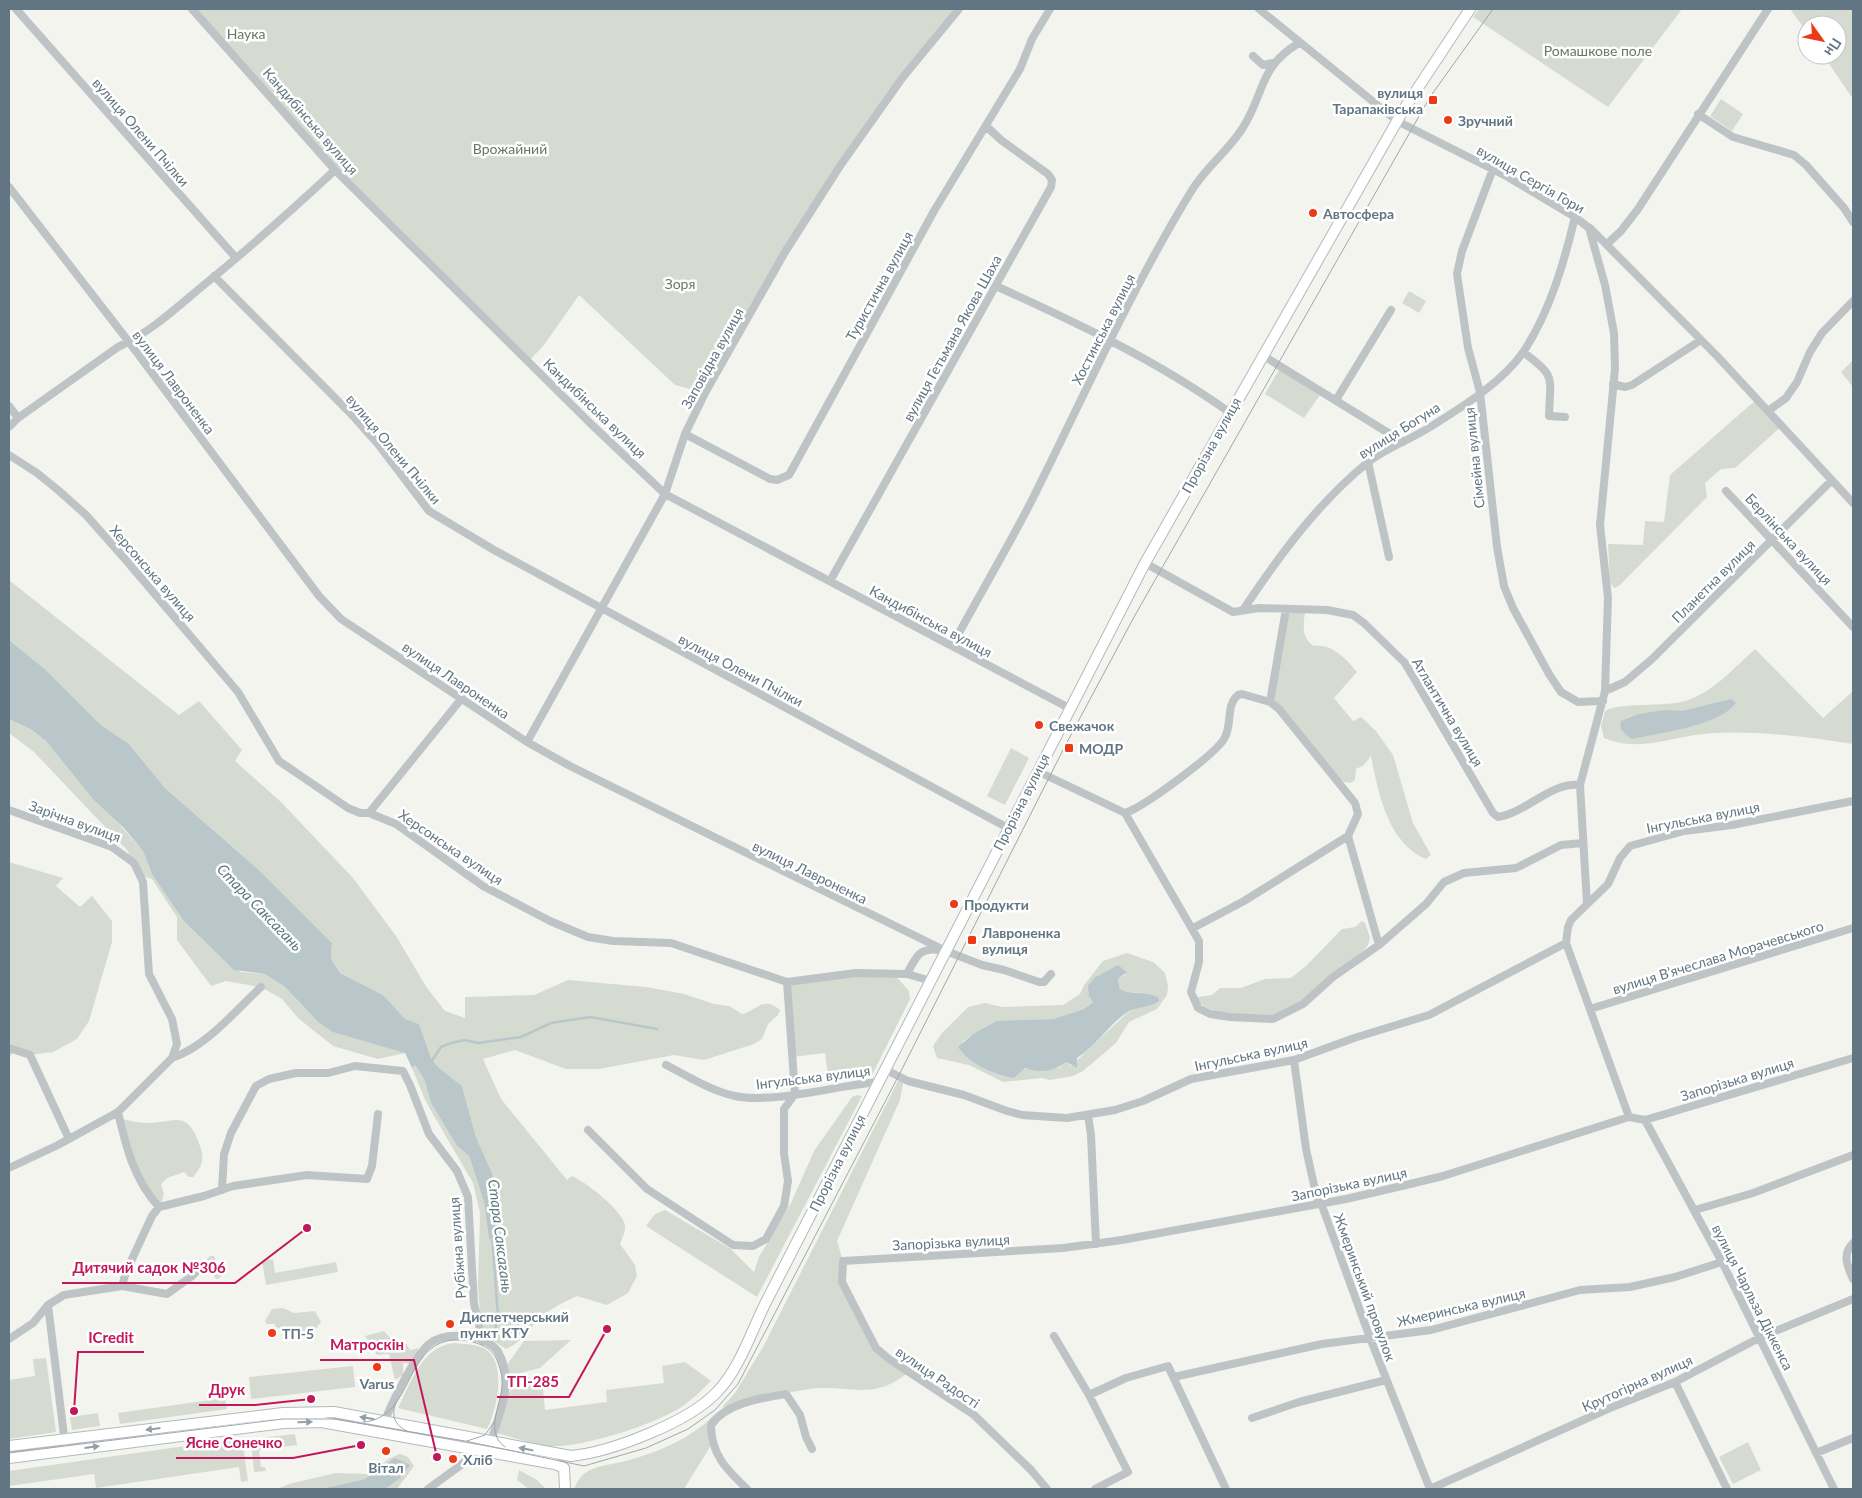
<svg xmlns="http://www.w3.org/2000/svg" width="1862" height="1498" font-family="Lato,sans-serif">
<rect width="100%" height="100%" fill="#f4f4ef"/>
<path fill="#d5dbd0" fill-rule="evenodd" d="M192 9H959L840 166 705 393 675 385 579 295 544 345 529 361 335 170Z
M1479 9H1682L1608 107 1473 17Z
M1790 9H1853V99L1823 55H1837V25H1807V32Z
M1721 99 1743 114 1732 131 1710 116Z
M1409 291 1426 301 1419 313 1402 303Z
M1853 360V387L1841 372Z
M1281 366 1322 392 1304 418 1265 394Z
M1757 399 1782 426 1735 468 1721 469 1705 483 1707 497 1619 586 1614 588 1610 582 1608 544 1643 545 1645 521 1664 522 1670 475Z
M9 580 179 715 199 701 242 750 235 761 281 802 353 878 396 936 427 988 445 1011 465 1018V997L534 995 568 980 646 987 684 994 714 1004 729 1006 742 1014C756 1011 763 995 780 1010L778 1015 768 1024 762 1039 754 1044 704 1060 674 1055 599 1069H566L515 1050 483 1059 501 1099 567 1180 572 1176C586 1182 622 1210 625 1225 626 1231 622 1238 620 1244L635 1265 637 1276 628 1293 607 1305 577 1296C564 1302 551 1308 540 1318 528 1330 522 1342 506 1349L487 1337 480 1313 478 1287 480 1213 473 1183 426 1102 412 1068 415 1065 424 1079 431 1103 457 1146 469 1156 484 1202 489 1239 492 1173 476 1137 462 1086 438 1067 431 1058 419 1024 405 1020 383 995 340 973 331 959 332 943 259 870 165 788 129 744 101 725 46 670 9 640Z
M1286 609 1305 610C1304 624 1300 637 1314 646 1333 644 1346 659 1357 672L1334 698 1353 721 1361 717 1376 731 1393 755 1413 823 1431 855 1426 859C1388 844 1378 792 1371 756L1364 765 1356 769 1355 780 1350 783 1336 780 1270 702Z
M1755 649 1823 718 1853 691V744C1809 737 1761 731 1716 733 1676 734 1643 754 1604 738L1601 726 1605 711C1619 702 1665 707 1685 701 1712 693 1734 668 1755 649Z
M9 719 32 730 46 741 143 851 152 874 241 972 265 974 285 987 318 1022 405 1053 378 1059 333 1046 298 1018 282 999 261 987 226 981 211 986 177 940V917L152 879 140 875 127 850 34 752 9 733Z
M1011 748 1029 758 1005 805 987 796Z
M9 862 63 878 56 886 80 907 92 896 112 921V942L89 1021 77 1039 53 1052 30 1055 16 1049 9 1058Z
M1362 921 1365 923 1370 937C1369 942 1368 947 1364 950 1353 963 1293 1010 1278 1014 1260 1019 1205 1016 1196 999L1198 997 1212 995 1220 988H1241L1265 979 1291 978 1306 966 1342 929 1355 927Z
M1127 953 1153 962 1160 968 1165 973 1168 986 1167 995 1157 1009 1129 1022 1116 1043 1083 1071 1073 1076 1050 1080 1042 1078 1003 1082 969 1065 937 1058 933 1046 942 1033 968 1007 985 1003 1002 1007 1063 1005 1080 994 1084 985 1103 961ZM1118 965 1125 975 1118 979 1120 989C1132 995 1145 990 1158 997L1127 1013 1071 1066 1066 1062 1059 1068 1022 1069 962 1042 973 1034 1012 1021 1053 1019 1084 1009 1093 1002Z
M856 973 895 975 909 991 910 999 871 1077 829 1083 825 1053 793 1057 787 982Z
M900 1077 904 1079 900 1100 837 1241 843 1261 842 1282 874 1345 909 1372C872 1402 851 1384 810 1389 780 1393 753 1401 725 1412L723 1406 735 1393 763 1347Z
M857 1095 862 1096 757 1297 646 1226 655 1214 665 1210 731 1249 754 1272 759 1257 792 1201 814 1151 852 1097Z
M120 1119C129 1120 138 1123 147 1123 175 1123 187 1108 200 1146 205 1159 202 1167 193 1177H189L184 1172 167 1178 161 1184 164 1194 162 1201 158 1204 145 1190Z
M210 1256H214L222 1275 218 1279 215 1278 207 1259Z
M273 1259 275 1273 336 1262 338 1272 266 1285 262 1261Z
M283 1308 294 1313 315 1311 321 1322 314 1331 296 1340 290 1332 276 1327 275 1324H267L265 1321 272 1309Z
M384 1331 395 1343H406L410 1350 418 1348 417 1355 412 1364 403 1363V1375L395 1380 389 1354 377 1355 365 1336Z
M571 1340 540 1368 505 1377 504 1369 524 1341Z
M454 1343C463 1344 473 1344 481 1347 509 1358 497 1410 487 1429L398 1408C411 1383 422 1346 454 1343Z
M46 1358 56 1432 9 1439V1380L35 1376 33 1359Z
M685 1362 711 1381C701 1391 692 1400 680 1408 652 1425 580 1449 548 1446 531 1444 513 1437 496 1433 502 1411 506 1389 524 1374L543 1388 545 1410 607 1402 606 1390 664 1383 662 1366Z
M353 1366 355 1387 251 1399 249 1377Z
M225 1398 227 1409 120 1424 118 1413Z
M98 1413 100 1426 72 1430 70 1417Z
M712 1417 713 1442 684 1489H574C577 1482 581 1475 588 1471 599 1465 614 1464 626 1461 658 1452 688 1440 712 1417Z
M295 1434 297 1445 259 1450 261 1467H265L266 1471 254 1472 251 1439Z
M242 1438 248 1481 241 1482 239 1467 96 1488 94 1474 9 1486V1471Z
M1748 1442 1761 1470 1733 1484 1719 1457Z
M400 1454 408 1457 414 1466 397 1489H385L405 1473 369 1478 321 1489H276L293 1483 336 1473 368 1474 390 1458Z
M519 1470 537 1480 546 1489H529L517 1480Z"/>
<path fill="#b9c7cb" d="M9 640 46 670 101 725 129 744 165 788 259 870 332 943 331 959 340 973 383 995 405 1019 419 1024 431 1058 438 1067 462 1086 476 1137 492 1173 500 1237 489 1239 484 1202 469 1156 457 1146 431 1103 424 1079 415 1065 412 1068 405 1053 333 1032 318 1022 285 987 265 974 234 970 184 921 152 874 143 851 124 828 94 800 46 741 32 730 9 719Z
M1731 699 1736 703C1717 727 1662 732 1632 739 1625 734 1618 730 1621 721L1639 714 1664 710 1682 711Z
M1118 965 1127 972 1118 979 1120 989C1133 996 1144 990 1158 997L1159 1001C1150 1008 1136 1006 1126 1013 1108 1026 1096 1046 1077 1058V1068L1066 1062C1054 1072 1039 1073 1025 1068L1014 1078C994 1074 970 1065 958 1047L973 1034 997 1021 1053 1019 1084 1009 1093 1002 1089 996 1088 986 1094 978Z
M395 1458 410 1465 399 1479 385 1489H321L365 1479Z"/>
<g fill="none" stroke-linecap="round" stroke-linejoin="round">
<path stroke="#b9c7cb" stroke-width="2.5" d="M431 1062 441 1047 451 1043 465 1040 478 1043 521 1037 551 1023 590 1017 657 1029
M492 1235 498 1316 494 1335"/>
<g stroke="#b3b9bd" stroke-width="12">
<path id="secondary" d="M9 1446 283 1413 334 1412 571 1456C611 1452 689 1422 717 1392 740 1368 751 1332 766 1302L1145 563 1404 109 1470 9
M9 1458 284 1423 321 1422 555 1464 564 1468 565 1489"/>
</g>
<path stroke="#bec4c6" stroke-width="8" d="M16 9 236 258
M192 9 335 170 590 423 665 494 1069 708
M1259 9 1397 121 1508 177 1575 217 1589 228 1605 285 1614 333 1615 369 1600 525 1608 598 1605 691 1580 785 1587 904
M1253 56 1263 65 1273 63
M1698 114 1733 137 1794 155 1806 165 1844 208 1853 222
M1493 169 1462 251 1457 274 1468 348 1480 392 1497 547 1504 586 1513 608 1549 674 1561 692 1578 702 1603 701
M9 187 129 342 319 596 341 619 527 742 570 766 946 951 982 965 1004 970 1039 982H1044L1051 974
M1590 228 1717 356 1853 503
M1607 244 1621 231 1638 209 1768 9
M214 276 354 417 378 444 429 511 494 550 1008 828
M996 286C1077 323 1156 360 1229 412
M1523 352C1557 377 1550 376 1549 416L1565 417
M1262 355 1403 442
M1613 384 1625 387 1632 385 1701 340
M1336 400 1391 310
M9 406 18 418
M1768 411 1786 398 1797 382 1810 352 1822 333 1853 301
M9 427 18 418 118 347C149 333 174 310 199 289 246 251 291 211 335 170
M685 434 770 479 777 480 789 475 934 211 1020 69 1032 39 1050 9
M9 455 37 473 58 490 86 515 125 559 238 692 279 761 348 808 360 813H369L396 824 483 886 550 921 588 937 613 941 671 943 787 982 856 973 907 974C916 957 919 947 940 950
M1368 462 1389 557
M1726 491 1853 627
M1145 563 1233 612 1259 608 1327 610 1353 615 1364 623 1405 663 1493 813 1498 817C1528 812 1550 782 1580 785
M830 581 1051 187 1052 180 1048 174 1001 140 986 126
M1243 610C1279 556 1317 504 1367 463 1386 448 1410 440 1430 427 1462 407 1502 383 1524 351 1550 311 1564 263 1575 217
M952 646C978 597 1007 549 1032 500 1084 396 1131 289 1192 190 1206 167 1228 151 1242 129 1265 94 1258 67 1299 43
M1605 691 1625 682 1652 659 1832 480
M1270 702 1286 609
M527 742 665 494 685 434 705 393 785 252 840 166 903 77 959 9
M1037 771 1125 813 1199 941V962L1191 992 1198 1008 1210 1014 1230 1017 1273 1019 1303 1004 1333 977 1379 945 1426 904 1444 882 1464 873 1516 868 1561 845 1583 843
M9 810 112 847 134 863 143 882 149 974 172 1019 177 1044 172 1058 118 1112 58 1145 9 1168
M369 813 462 698
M1125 813C1144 807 1214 755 1224 739 1233 725 1225 706 1238 695L1242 694 1270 702 1279 709 1355 803 1358 814 1348 836
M1193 928 1244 901 1348 836 1379 945
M907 974 931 981
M1590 1009 1853 928
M9 1048 30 1055 69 1139
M172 1058C207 1046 235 1011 261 987
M1294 1060 1306 1149 1318 1203
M666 1065C688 1076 711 1091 735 1096 774 1104 838 1085 879 1082
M886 1070 908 1081 964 1095 1007 1111 1022 1115 1067 1118 1115 1110 1143 1101 1191 1079 1294 1060 1354 1038 1429 1015 1566 943
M118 1112C126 1147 134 1180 159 1207
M1088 1115 1091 1135 1096 1244
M1629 1117 1566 943 1568 927 1571 920 1608 884 1620 858 1630 846 1684 831 1732 825 1853 801
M1645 1120 1722 1262 1834 1489
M588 1130 647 1189 733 1245 753 1246 766 1239 784 1206 788 1181 784 1154V1109L795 1094 787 982
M222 1190 224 1154 231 1133 256 1086 269 1079 296 1073H328L355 1066 403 1071 410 1085 429 1134 457 1171 468 1197 474 1304 483 1341
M1321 1203 1370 1338 1430 1489
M1695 1210 1753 1193 1853 1155
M1853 1243C1842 1254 1847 1266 1853 1279
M122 1286 126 1272 152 1216 159 1207 204 1196 233 1186 307 1175 367 1179 372 1166 378 1114
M48 1305 65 1444
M1054 1336 1089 1395 1128 1472 1095 1489
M9 1339 33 1323 48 1305 64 1295 122 1286 167 1294 192 1276 201 1267
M1174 1377 1322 1344 1431 1330 1580 1290 1630 1287 1675 1277 1722 1262
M1675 1382 1727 1489
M1089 1395 1126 1378 1168 1366 1226 1489
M1252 1418 1299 1402 1386 1380
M382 1431C386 1412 414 1357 429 1344 445 1331 483 1334 497 1350 503 1359 506 1373 506 1383 505 1405 495 1425 490 1446
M1816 1453 1853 1438
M428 1489 461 1465 479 1448
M747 1489C727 1470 711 1455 711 1425 726 1403 761 1398 786 1394L800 1415 806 1437 812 1449
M1047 1489 1031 1470 974 1415 889 1359 876 1348 842 1282 843 1261 1063 1248 1122 1240 1346 1199 1406 1185 1443 1176 1629 1117 1645 1120 1853 1058
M1430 1489 1610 1408 1675 1382 1761 1337 1853 1299"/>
<use href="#secondary" stroke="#fff" stroke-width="10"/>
<path stroke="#9fa7ac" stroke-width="1" d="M396 1402C391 1415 394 1425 407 1431
M363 1422C419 1419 401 1325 473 1342 484 1345 493 1350 497 1360 500 1368 503 1377 502 1386 501 1406 484 1432 505 1447
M467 1441 485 1435 494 1422
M9 1453 283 1419H334L465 1441 584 1466 646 1448 688 1429 715 1410 738 1384 899 1075 1065 746 1134 617 1430 97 1493 9"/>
</g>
<defs><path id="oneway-solid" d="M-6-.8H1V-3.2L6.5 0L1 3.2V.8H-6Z" transform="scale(1.25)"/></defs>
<g fill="#909fa8">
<use href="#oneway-solid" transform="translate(367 1418) rotate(-171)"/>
<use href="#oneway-solid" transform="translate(305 1422) rotate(-2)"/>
<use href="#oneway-solid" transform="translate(153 1429) rotate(173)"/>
<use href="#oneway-solid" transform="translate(92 1447) rotate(-7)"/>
<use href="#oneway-solid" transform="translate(526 1449) rotate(-169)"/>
</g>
<g fill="#ed3917" stroke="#fff" stroke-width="2">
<rect x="1428" y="95" width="10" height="10" rx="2.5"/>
<circle cx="1448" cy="120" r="5"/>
<circle cx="1313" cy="213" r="5"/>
<circle cx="1039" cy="725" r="5"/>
<rect x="1064" y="743" width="10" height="10" rx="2.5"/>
<circle cx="954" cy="904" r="5"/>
<rect x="967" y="935" width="10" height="10" rx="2.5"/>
<circle cx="450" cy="1324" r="5"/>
<circle cx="272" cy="1333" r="5"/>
<circle cx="377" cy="1367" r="5"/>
<circle cx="386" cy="1451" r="5"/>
<circle cx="453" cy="1459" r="5"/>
</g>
<g text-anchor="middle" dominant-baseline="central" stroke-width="5" stroke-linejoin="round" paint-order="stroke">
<g font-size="14" fill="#677960" stroke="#fff">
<text x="246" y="33">Наука</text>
<text x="1598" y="50">Ромашкове поле</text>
<text x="510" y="148">Врожайний</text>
<text x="680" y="283">Зоря</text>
</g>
<g font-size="14" font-weight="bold" fill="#617682" stroke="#fff" text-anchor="start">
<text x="1423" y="92" text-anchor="end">вулиця<tspan x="1423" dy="16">Тарапаківська</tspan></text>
<text x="1458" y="120">Зручний</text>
<text x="1323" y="213">Автосфера</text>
<text x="1049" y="725">Свежачок</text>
<text x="1079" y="748">МОДР</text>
<text x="964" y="904">Продукти</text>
<text x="982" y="932">Лавроненка<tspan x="982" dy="16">вулиця</tspan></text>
<text x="460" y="1316">Диспетчерський<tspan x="460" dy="16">пункт КТУ</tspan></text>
<text x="282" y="1333">ТП-5</text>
<text x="377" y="1383" text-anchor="middle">Varus</text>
<text x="463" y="1459">Хліб</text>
<text x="386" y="1467" text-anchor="middle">Вітал</text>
</g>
<g font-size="14" fill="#617682" stroke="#fff">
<text transform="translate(311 121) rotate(49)">Кандибінська вулиця</text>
<text transform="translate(141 132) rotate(49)">вулиця Олени Пчілки</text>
<text transform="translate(1531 179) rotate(30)">вулиця Сергія Гори</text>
<text transform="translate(879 286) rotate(-61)">Туристична вулиця</text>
<text transform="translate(1103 329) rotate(-63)">Хостинська вулиця</text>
<text transform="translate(952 338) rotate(-61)">вулиця Гетьмана Якова Шаха</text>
<text transform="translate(712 358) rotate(-61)">Заповідна вулиця</text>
<text transform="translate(174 382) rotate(53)">вулиця Лавроненка</text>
<text transform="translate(595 408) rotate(44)">Кандибінська вулиця</text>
<text transform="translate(1399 430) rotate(-32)">вулиця Богуна</text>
<text transform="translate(1211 445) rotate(-61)">Прорізна вулиця</text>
<text transform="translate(394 449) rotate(50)">вулиця Олени Пчілки</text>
<text transform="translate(1474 458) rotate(-96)">Сімейна вулиця</text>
<text transform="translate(1789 539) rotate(47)">Берлінська вулиця</text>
<text transform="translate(153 573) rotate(49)">Херсонська вулиця</text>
<text transform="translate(1713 581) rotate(-45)">Планетна вулиця</text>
<text transform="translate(931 621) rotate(28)">Кандибінська вулиця</text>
<text transform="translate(741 670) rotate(28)">вулиця Олени Пчілки</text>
<text transform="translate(456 680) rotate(34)">вулиця Лавроненка</text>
<text transform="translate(1448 712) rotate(59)">Атлантична вулиця</text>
<text transform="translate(1021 802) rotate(-63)">Прорізна вулиця</text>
<text transform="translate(1703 817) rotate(-11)">Інгульська вулиця</text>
<text transform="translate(75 821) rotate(20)">Зарічна вулиця</text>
<text transform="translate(451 847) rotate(34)">Херсонська вулиця</text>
<text transform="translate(810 872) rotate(26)">вулиця Лавроненка</text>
<text transform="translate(1718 957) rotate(-17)">вулиця В’ячеслава Морачевського</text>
<text transform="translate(1251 1054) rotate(-12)">Інгульська вулиця</text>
<text transform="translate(813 1077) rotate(-7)">Інгульська вулиця</text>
<text transform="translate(1737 1079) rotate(-17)">Запорізька вулиця</text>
<text transform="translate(837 1163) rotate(-63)">Прорізна вулиця</text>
<text transform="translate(1349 1184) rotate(-12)">Запорізька вулиця</text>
<text transform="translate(951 1242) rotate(-3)">Запорізька вулиця</text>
<text transform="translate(457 1248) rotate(-94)">Рубіжна вулиця</text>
<text transform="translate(1365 1287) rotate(70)">Жмеринський провулок</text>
<text transform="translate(1753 1297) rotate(63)">вулиця Чарльза Діккенса</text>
<text transform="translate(1461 1307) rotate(-13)">Жмеринська вулиця</text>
<text transform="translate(938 1377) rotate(34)">вулиця Радості</text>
<text transform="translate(1637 1383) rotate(-24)">Крутогірна вулиця</text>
</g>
<g font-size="15" font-style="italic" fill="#5c7980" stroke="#fff">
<text transform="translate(260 907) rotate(46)">Стара Саксагань</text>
<text transform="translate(501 1236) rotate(83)">Стара Саксагань</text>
</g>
</g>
<path fill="none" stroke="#c2185b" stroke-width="2" d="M307 1228L235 1283H62M74 1411L78 1352H144M437 1457L414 1360H320M607 1329L569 1397H497M311 1399L255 1405H199M361 1445L293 1458H176"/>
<g fill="#c2185b" stroke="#fff" stroke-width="2">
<circle cx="307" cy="1228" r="5"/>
<circle cx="74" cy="1411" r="5"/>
<circle cx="437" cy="1457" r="5"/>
<circle cx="607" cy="1329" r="5"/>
<circle cx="311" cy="1399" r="5"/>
<circle cx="361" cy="1445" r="5"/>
</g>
<g font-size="15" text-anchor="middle" font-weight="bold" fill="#c2185b" stroke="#fff" stroke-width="5" stroke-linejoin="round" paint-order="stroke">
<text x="149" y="1273">Дитячий садок №306</text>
<text x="111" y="1343">ICredit</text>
<text x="367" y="1350">Матроскін</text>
<text x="533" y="1387">ТП-285</text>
<text x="227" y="1395">Друк</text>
<text x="234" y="1448">Ясне Сонечко</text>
</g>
<rect width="1862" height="1498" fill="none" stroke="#617682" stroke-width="20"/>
<g transform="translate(1822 40) rotate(123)"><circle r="24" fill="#ffffff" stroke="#c0c8cd"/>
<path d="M0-4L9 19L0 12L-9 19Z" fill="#ed3917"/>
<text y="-8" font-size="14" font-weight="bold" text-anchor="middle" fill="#617682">Пн</text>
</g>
</svg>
